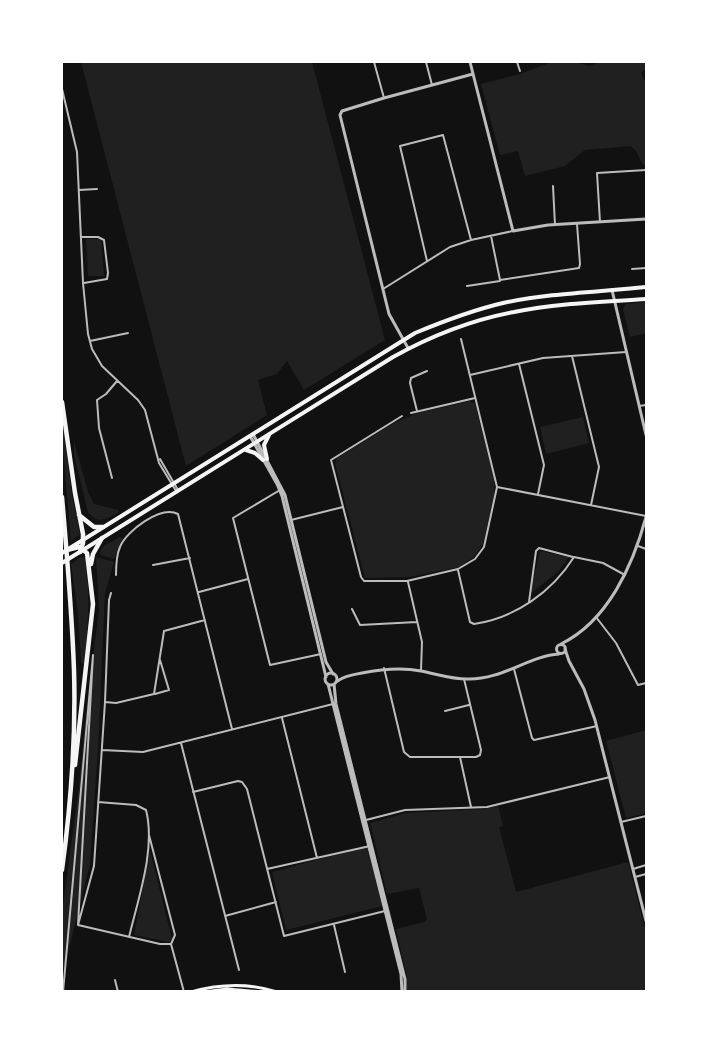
<svg xmlns="http://www.w3.org/2000/svg" width="708" height="1053" font-family="'PT Sans Narrow',sans-serif">
<rect width="100%" height="100%" fill="#111"/>
<path fill="#202020" d="M81 62H312L385 340 304 390 287 361 277 374 258 380 267 415 186 466Z
M552 62H575L589 66 600 62H646V69L641 73 646 83V165H643L636 151 631 146 585 150 565 166 525 176 518 151 500 155 481 84 520 74Z
M86 239H101L104 276H88Z
M646 302V333L630 337 623 309 626 304Z
M470 401 475 404 494 478V496L483 544 474 557 460 567 409 577 365 578 335 463 337 458 396 422 418 413Z
M62 415 72 494 80 534 71 541 62 438Z
M583 417 589 443 546 454 540 427Z
M74 441 88 492 94 504 118 510 119 512C107 519 97 525 88 512L74 455Z
M120 537 123 538 114 559 101 555 100 551 105 545Z
M540 551 569 557 558 572 530 594Z
M81 557 85 558C91 597 88 626 84 664L81 663 78 612 71 564Z
M96 557 114 562 105 593 98 750 90 864 62 976V913L79 786 86 712 99 610Z
M646 730V813L626 818 606 741Z
M498 806 503 826 499 827 516 892 628 862 646 933V991H405L407 977 396 929 424 922 427 919 419 888 387 894 370 823 406 813 484 809Z
M368 846 382 906 286 930 272 872Z
M150 851 172 939 169 942 134 935Z"/>
<g fill="none" stroke-linecap="round" stroke-linejoin="round">
<path stroke="#bcbcbc" stroke-width="2" d="M374 62 384 98
M426 62 432 85
M517 62 520 71
M62 89 77 152 83 283 88 334 92 349 102 366 138 400 145 410 159 463 176 491
M553 186 555 225
M79 190 97 189
M600 222 597 173 646 170
M491 236 500 280 579 268 580 264 577 224
M81 237H98L104 240 108 273 107 279 84 283
M427 261 400 146 443 135 471 240
M632 269 646 268
M467 286 500 281
M383 289 450 247 471 240 513 231
M90 341 128 333
M572 356 599 467 591 505
M519 364 544 465 538 494
M470 375 543 358 626 352
M639 406 646 405
M417 411 410 383 411 378 427 371
M411 413 475 398
M402 416 331 460 361 577 364 581H407L458 569 475 559 484 547 497 487 461 339
M160 459 178 490
M112 478 99 428 97 400 106 394 117 381
M497 487 646 516
M280 490 233 518 270 665 321 654
M291 520 343 507
M638 546 646 549
M153 565 190 558
M458 570 470 622 474 624C515 618 552 592 574 557L603 563 625 575
M116 575C116 566 116 556 120 547 126 531 161 505 178 514L232 729
M408 582 422 642 421 670
M199 592 248 579
M529 602 536 551 539 548 573 557
M352 609 360 625 417 622
M596 617 616 643 638 685 646 683
M384 668 404 752 410 757H476L480 755 481 750 464 679
M514 669 532 738 534 740 597 726
M155 694 169 690 160 660
M105 702 116 703 154 694 164 631 205 620
M445 711 469 705
M282 718 317 858
M181 743 239 970
M102 750 143 752 333 704
M460 757 471 807
M193 792 238 781 242 782 247 789 284 936 385 911
M98 802 136 805 146 810C156 849 138 899 129 937
M366 820 405 810 487 807 610 777
M621 822 646 816
M149 835 175 935 171 944
M267 869 370 846
M633 869 646 865
M635 877 646 874
M225 916 276 902
M78 925 160 944H171L184 992
M334 925 345 972
M115 980 118 992
M63 992 93 655 78 925 94 866 105 702 109 600 111 593"/>
<path stroke="#bcbcbc" stroke-width="3" d="M470 62 513 231 548 225 646 219
M612 290 646 435
M408 348 389 314 340 115 342 111 384 98 473 74
M253 434 285 495 326 662 333 674
M250 436 277 484 282 496 326 677
M561 644C608 621 633 565 646 517
M556.5 649a4.5 4.5 0 1 1 9 0a4.5 4.5 0 1 1-9 0Z
M565 649 569 661 584 689 595 720 646 921
M325 679a6 6 0 1 1 12 0a6 6 0 1 1-12 0Z
M336 682C344 676 352 675 362 673 382 669 401 667 421 671 437 674 451 679 467 679 502 680 529 656 559 654
M328 684 401 974 402 992
M334 684 336 704 405 979V992"/>
<path stroke="#f5f5f5" stroke-width="3" d="M191 992C220 984 249 983 277 992
M204 992 227 989 263 992"/>
<path stroke="#f5f5f5" stroke-width="4" d="M246 450 255 453 263 460
M267 459 264 445 269 435
M62 553 415 333C444 321 473 310 503 303 550 293 599 292 646 287
M62 563 393 357C431 336 471 320 514 312 557 303 602 302 646 299"/>
<path stroke="#f5f5f5" stroke-width="4.5" d="M62 402 75 493 83 534V543L80 552
M62 497C67 555 72 612 74 670 76 737 71 804 62 870
M79 515 94 527H103
M67 550 79 547 87 553 93 604 75 765
M91 564 93 554 102 538"/>
</g>
<rect width="708" height="1053" fill="none" stroke="#ffffff" stroke-width="126"/>
</svg>
